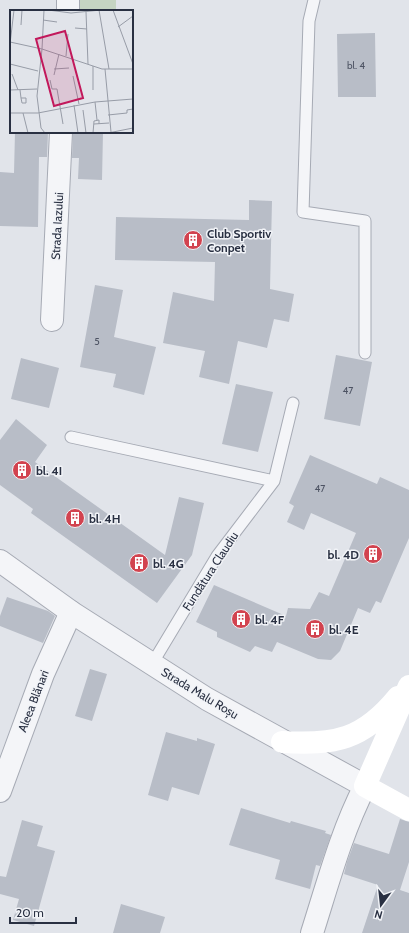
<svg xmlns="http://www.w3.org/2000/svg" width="409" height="933" font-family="Cabin,sans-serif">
<rect width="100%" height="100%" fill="#e1e4ea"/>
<path fill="#c5d4c2" d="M76 0H116V11H75Z"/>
<path fill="#b8bdc7" d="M375 33 376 97H338L337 34Z
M15 132H48L47 157H39L38 227 0 226V172L14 173Z
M73 132H103L102 180 78 179 79 158H72Z
M249 200 272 201 270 289 294 294 289 322 274 319 267 348 238 341 229 384 199 377 205 351 163 343 173 292 214 301 215 262 115 260 116 217 249 220Z
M95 285 123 290 114 337 156 347 144 395 113 387 116 374 80 367Z
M336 355 372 362 360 426 324 419Z
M21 358 59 368 49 408 11 399Z
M236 384 273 392 258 452 222 444Z
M16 419 47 445 35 462 165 555 179 497 204 503 192 555 157 603 31 513 33 509 0 485V440Z
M310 455 377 484 380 477 409 490V538L381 603 376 601 370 613 358 608 340 651 331 660 318 659 277 642 272 652 255 646 250 652 217 637V632L196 622 214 585 286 616 288 608 310 609 319 592 329 596 356 533 311 513 304 530 287 522 294 506 289 503Z
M7 597 48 611 55 616 43 643 0 626V616Z
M90 669 107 674 92 721 75 716Z
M166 732 197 741V738L215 744 199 795 172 787 168 801 148 795Z
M241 808 290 823 291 821 326 831 325 833 331 835 320 866 316 865 310 889 275 879 280 860 229 845Z
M400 819 409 822V862L400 890 409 893V933H362L378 885 344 874 347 862 354 843 389 854Z
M22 820 43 826 37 846 55 851 34 926 13 920 19 899 0 894V876L6 877Z
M121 904 165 917 160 933H113Z"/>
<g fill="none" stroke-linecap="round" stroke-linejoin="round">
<g stroke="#a6aab4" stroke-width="13">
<path id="service" d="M314 0 309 21 303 212 365 221V353
M71 437 274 481
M152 664 217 556 274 481 293 403"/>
</g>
<g stroke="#a6aab4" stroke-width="24">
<path id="minor" d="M68 11V0
M52 320 61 132
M0 791 43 674 71 612"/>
</g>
<g stroke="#a6aab4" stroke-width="24">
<path id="tertiary" d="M0 561 71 612 207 699 365 786C341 833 328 883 312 933"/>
</g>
<use href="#service" stroke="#f4f5f8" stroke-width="11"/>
<use href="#minor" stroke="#f4f5f8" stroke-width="22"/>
<use href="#tertiary" stroke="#f4f5f8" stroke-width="22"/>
<path stroke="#fff" stroke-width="22" d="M409 686 365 786 409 810
M282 742C335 745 363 740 398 697"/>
</g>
<defs>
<g id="building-disc" transform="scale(1)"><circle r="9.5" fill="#d2434f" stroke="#f1f3f7"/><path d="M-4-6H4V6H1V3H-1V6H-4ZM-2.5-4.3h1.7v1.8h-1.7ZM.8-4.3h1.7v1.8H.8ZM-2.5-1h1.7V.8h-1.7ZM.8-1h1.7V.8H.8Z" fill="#fff"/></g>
</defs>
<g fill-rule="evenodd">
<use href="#building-disc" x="193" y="240"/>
<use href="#building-disc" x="22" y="470"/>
<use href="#building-disc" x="75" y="518"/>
<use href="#building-disc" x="373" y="554"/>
<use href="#building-disc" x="139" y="563"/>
<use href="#building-disc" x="241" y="619"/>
<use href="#building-disc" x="315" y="629"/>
</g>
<g text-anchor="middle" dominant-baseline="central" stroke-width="3" stroke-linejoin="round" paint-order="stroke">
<g font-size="10" fill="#4d5363">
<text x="356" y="65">bl. 4</text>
<text x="97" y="341">5</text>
<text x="348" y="390">47</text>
<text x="320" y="488">47</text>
</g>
<g font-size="12" fill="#293042" stroke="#f1f3f7">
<text transform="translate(57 226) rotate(-87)">Strada Iazului</text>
<text transform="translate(210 571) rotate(-57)">Fundătura Claudiu</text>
<text transform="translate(200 693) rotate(31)">Strada Malu Roșu</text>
<text transform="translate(33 701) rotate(-69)">Aleea Blănari</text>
</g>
<g font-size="12" font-weight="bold" fill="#293042" stroke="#f1f3f7" text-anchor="start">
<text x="207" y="233">Club Sportiv<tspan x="207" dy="14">Conpet</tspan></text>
<text x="36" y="470">bl. 4I</text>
<text x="89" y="518">bl. 4H</text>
<text x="359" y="554" text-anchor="end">bl. 4D</text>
<text x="153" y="563">bl. 4G</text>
<text x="255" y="619">bl. 4F</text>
<text x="329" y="629">bl. 4E</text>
</g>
</g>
<g transform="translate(10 10)">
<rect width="123" height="123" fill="#e1e4ea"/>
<path fill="none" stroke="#979ca7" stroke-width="1" d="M34 0 32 39 92 59H123M38 0 61 3 91 0M89 0 99 59M103 0 123 54M76 2 78 54M33 10 47 12M11 15 12 0M108 17 123 6M65 18 77 19M0 32 32 39 27 86 31 118 35 123M0 34 4 0M56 46 58 24M0 54 28 61M44 59 59 58M95 59 101 122M2 64 8 80M44 65 49 44M63 66 69 94M40 70 42 79H47L53 114M0 80 27 79M10 80 11 88 12 93H16V88H11M83 80V56M85 92 87 110M64 95 68 123M73 100 76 123M0 103H28L85 92 123 89M13 103 18 123M98 105 117 103V100L123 99M84 114 99 113M83 123 84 111 89 110V114M98 123 123 118"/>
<path fill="#c2185b" fill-opacity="0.15" stroke="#c2185b" stroke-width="2" d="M55 21 73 88 44 96 26 29Z"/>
<rect width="123" height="123" fill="none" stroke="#293042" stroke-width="2"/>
</g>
<g transform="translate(381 905) rotate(195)" stroke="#f1f3f7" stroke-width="3" paint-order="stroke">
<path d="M0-3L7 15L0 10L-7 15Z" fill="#293042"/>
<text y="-6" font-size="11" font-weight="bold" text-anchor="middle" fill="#293042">N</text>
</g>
<path d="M10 917v6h66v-6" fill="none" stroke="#293042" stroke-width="2"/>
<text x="16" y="917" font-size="12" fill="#293042" stroke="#f1f3f7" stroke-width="3" paint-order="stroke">20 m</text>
</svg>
